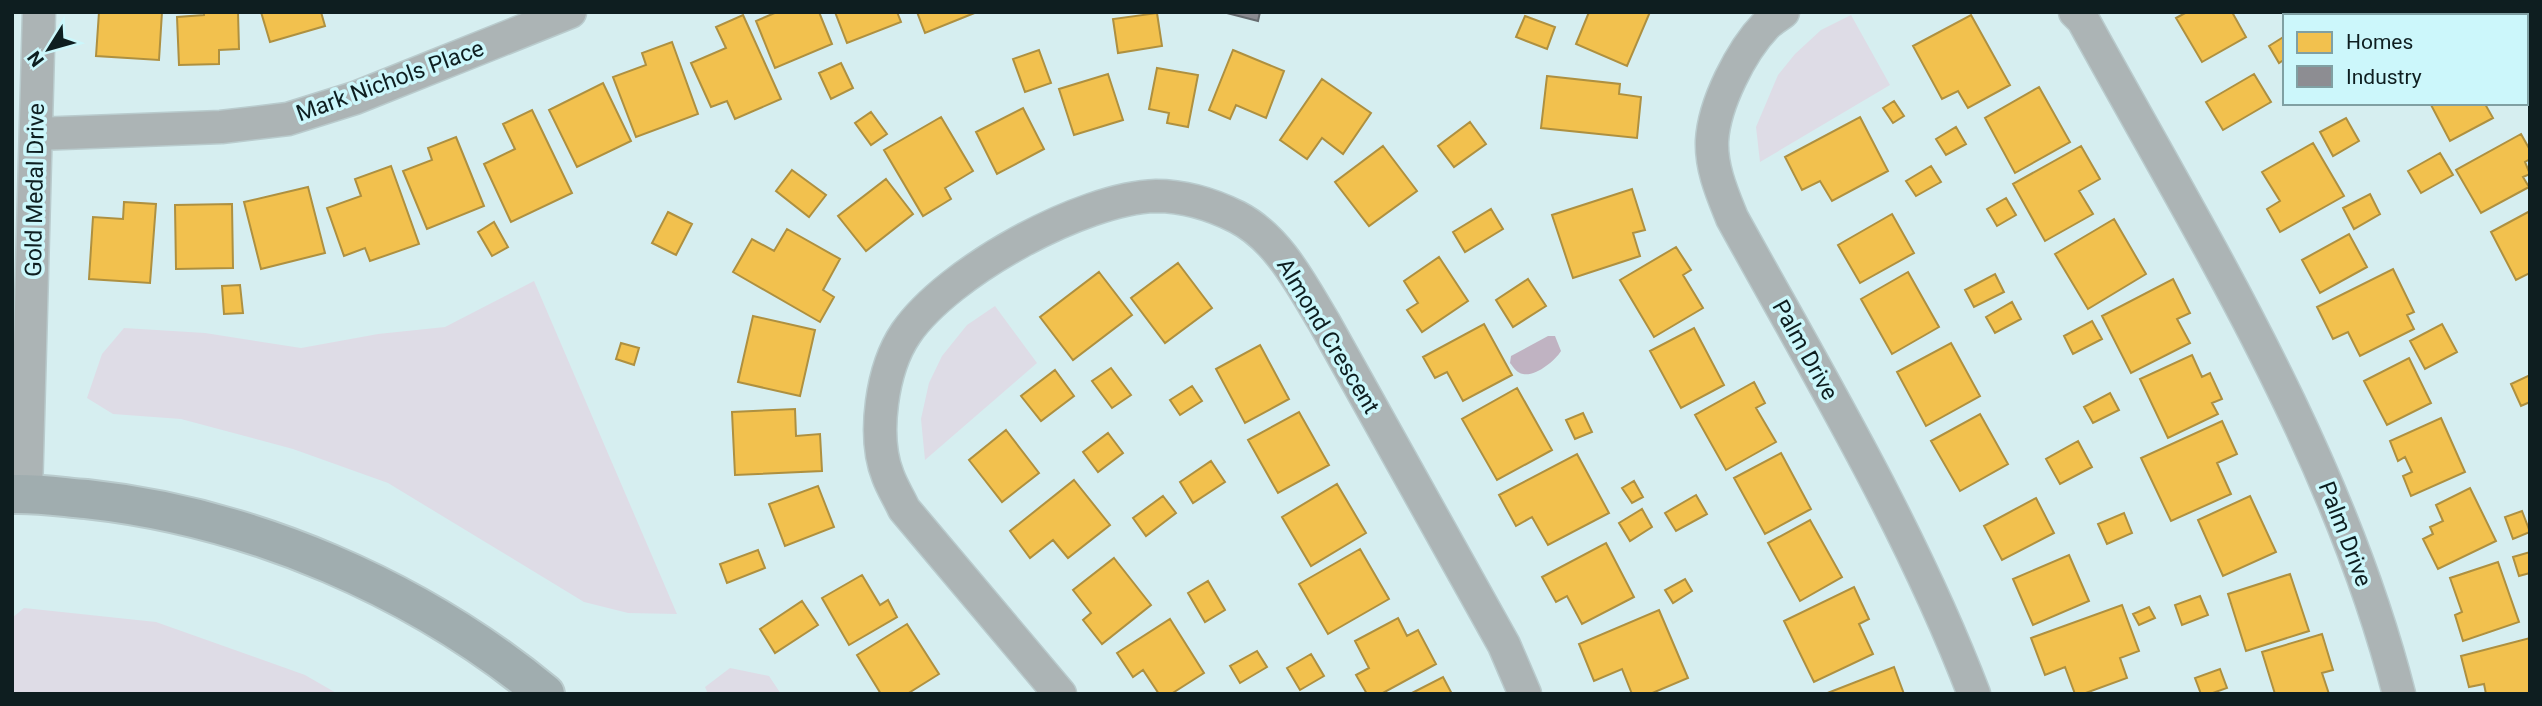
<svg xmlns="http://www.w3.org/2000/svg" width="2542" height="706" font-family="Roboto,sans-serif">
<rect width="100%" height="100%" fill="#d6eef0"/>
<path fill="#dedce6" d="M1851 15 1890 85 1760 162 1756 127 1778 75 1795 54 1821 30Z
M534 281 677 614 628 613 584 602 388 483 293 449 181 419 113 414 87 398 102 354 124 328 205 333 301 348 378 334 445 327Z
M995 306 1037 363 925 460 921 419 929 383 942 356 967 325Z
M24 608 156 622 305 675 338 694H12V618Z
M730 668 769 676 781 694H708L705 687Z"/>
<path fill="#c0b3c2" d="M1548 336H1555L1561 351C1555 361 1535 377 1523 374 1517 373 1514 368 1510 363L1511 356Z"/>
<path fill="#f2c14e" stroke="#ae9040" stroke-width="2" d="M99 12H162L159 60 96 56Z
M204 12H238L239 49 219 50V64L179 65 177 17 204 15Z
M261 12H321L325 26 270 42Z
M777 12H819L832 44 775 68 756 21Z
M835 12H897L901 22 847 43Z
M917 12H977L925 33Z
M1589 12H1650L1627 66 1576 44Z
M2187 12H2232L2246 37 2202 62 2176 18Z
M1157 13 1162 46 1118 53 1113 19Z
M743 15 781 99 735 119 727 101 711 107 691 63 726 48 716 27Z
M1971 15 2010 85 1968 108 1958 91 1942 99 1913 46Z
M1525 16 1555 27 1547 49 1516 37Z
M2285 36V59L2279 63 2269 46Z
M672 42 698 114 636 137 613 77 646 65 642 53Z
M1039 50 1051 83 1025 92 1013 59Z
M1233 50 1284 71 1266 118 1236 105 1230 119 1209 110Z
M841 63 853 88 831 99 819 73Z
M1157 68 1198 75 1188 127 1167 123 1169 113 1149 109Z
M1108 74 1123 120 1074 135 1059 89Z
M2254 74 2271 102 2223 130 2206 102Z
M1547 76 1620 84 1619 94 1641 97 1637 138 1541 128Z
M1322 79 1371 113 1343 154 1322 138 1307 159 1280 140Z
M603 83 631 141 577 167 549 110Z
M2039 87 2070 142 2015 173 1985 118Z
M1894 101 1904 116 1893 123 1883 108Z
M2430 103H2487L2485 104 2493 118 2450 141Z
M1023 108 1044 149 997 174 976 132Z
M532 110 572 193 511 222 484 164 515 149 503 124Z
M871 112 887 134 871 145 855 123Z
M941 117 973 171 945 188 951 199 923 216 884 150Z
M1860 117 1888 171 1832 201 1820 181 1802 190 1785 157Z
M2346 118 2359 141 2333 156 2320 132Z
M1470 122 1486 144 1454 167 1438 146Z
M1956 127 1966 144 1946 155 1936 139Z
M2521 134 2530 150V159L2525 162 2530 174 2523 177 2529 187 2481 213 2456 170Z
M456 137 484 206 427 229 403 171 432 160 428 148Z
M2313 143 2344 196 2280 232 2267 209 2280 201 2262 172Z
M1383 146 1417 191 1369 226 1335 182Z
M2081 146 2100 179 2079 191 2093 214 2045 241 2013 184Z
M2440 153 2453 175 2421 193 2408 171Z
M391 166 419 244 370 261 365 248 344 256 327 208 361 196 355 179Z
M1931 166 1941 182 1916 196 1906 181Z
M792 170 826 195 809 217 776 191Z
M886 179 913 214 866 251 838 216Z
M308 187 325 253 261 269 244 202Z
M1632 189 1645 230 1633 233 1640 256 1573 278 1552 215Z
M2370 194 2380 214 2354 229 2343 208Z
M2006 198 2016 215 1997 226 1987 209Z
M124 202 156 204 150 283 89 279 93 217 123 219Z
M232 204 233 268 176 269 175 205Z
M1491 209 1503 229 1465 252 1453 232Z
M2530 211V273L2516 280 2491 232Z
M668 212 692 224 676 255 652 243Z
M1892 214 1914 253 1860 283 1838 245Z
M2114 219 2146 274 2088 309 2055 254Z
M494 222 508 247 492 256 478 232Z
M787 229 840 259 823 290 834 297 820 322 733 272 752 239 774 251Z
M2349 234 2367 267 2320 293 2302 260Z
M1676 247 1691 270 1683 275 1703 308 1654 337 1620 280Z
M1439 257 1468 301 1422 332 1407 310 1418 303 1404 281Z
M1178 263 1212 308 1165 343 1131 298Z
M2393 269 2414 312 2407 315 2414 329 2360 356 2348 332 2333 339 2317 307Z
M1099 272 1132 315 1073 360 1040 317Z
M1908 272 1939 327 1892 354 1861 299Z
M1995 274 2004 292 1974 307 1965 290Z
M1528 279 1546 306 1513 327 1496 300Z
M2173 279 2190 313 2177 319 2190 343 2131 373 2102 316Z
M240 285 243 313 224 314 222 286Z
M2012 302 2021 319 1995 333 1986 317Z
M753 316 815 330 800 396 738 382Z
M2092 321 2102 339 2073 354 2064 336Z
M1484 324 1512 375 1463 401 1447 372 1435 378 1423 357Z
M2442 324 2457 352 2425 369 2410 341Z
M1694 328 1724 385 1681 408 1650 351Z
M621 343 639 348 634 365 616 359Z
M1951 343 1980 396 1926 426 1897 372Z
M1260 345 1289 399 1245 423 1216 369Z
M2192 355 2202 377 2210 373 2222 399 2212 403 2218 414 2168 438 2140 379Z
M2409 358 2431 403 2387 425 2364 381Z
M1111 368 1131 395 1112 408 1092 381Z
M1055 370 1074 396 1041 421 1021 396Z
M2530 375V402L2521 406 2511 384Z
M1754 382 1765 403 1756 408 1776 442 1726 470 1695 415Z
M1192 386 1202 401 1180 415 1170 400Z
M1517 388 1552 450 1497 480 1462 419Z
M2110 393 2119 410 2093 423 2084 407Z
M795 409 796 436 820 434 822 471 735 475 732 412Z
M1299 412 1329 465 1278 493 1248 440Z
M1583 413 1592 432 1575 439 1566 420Z
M1980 414 2008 464 1960 491 1931 441Z
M2441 418 2465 472 2411 496 2403 476 2412 472 2405 457 2398 461 2390 441Z
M2222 421 2237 454 2217 463 2231 494 2171 521 2141 458Z
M1006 430 1039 473 1002 502 969 460Z
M1108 433 1123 453 1098 472 1083 452Z
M2078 441 2092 467 2060 484 2046 459Z
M1781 453 1811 509 1765 534 1734 478Z
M1577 454 1609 513 1548 545 1532 517 1516 526 1499 495Z
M1211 461 1225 482 1193 503 1180 482Z
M1074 480 1110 525 1068 558 1053 540 1030 558 1010 531Z
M1634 481 1643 497 1632 503 1622 488Z
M1337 484 1366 533 1311 566 1282 517Z
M818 486 834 527 785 546 769 504Z
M2470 488 2496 541 2438 569 2423 539 2433 534 2430 527 2443 521 2436 505Z
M1696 495 1707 514 1676 531 1665 513Z
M1163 496 1176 513 1146 536 1133 518Z
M2250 496 2276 552 2223 576 2198 520Z
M2036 498 2054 533 2002 560 1984 526Z
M1642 509 1652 527 1630 541 1619 523Z
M2522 511 2530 532 2513 539 2505 517Z
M2124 513 2132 533 2107 544 2098 524Z
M1810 520 1842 577 1800 601 1768 543Z
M1606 543 1634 597 1582 624 1567 596 1556 602 1542 577Z
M1360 549 1389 599 1328 634 1299 584Z
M758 550 765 568 727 583 720 564Z
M2530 552V573L2519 576 2513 557Z
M2069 555 2089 601 2033 625 2013 579Z
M1114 558 1151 605 1102 644 1083 620 1091 613 1073 590Z
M2498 562 2519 622 2463 641 2455 615 2462 612 2450 578Z
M2290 574 2309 631 2246 651 2228 594Z
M862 575 880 605 888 600 897 617 849 645 822 598Z
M1685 579 1692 591 1673 603 1665 590Z
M1208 581 1225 610 1205 622 1188 593Z
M1854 587 1869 619 1859 624 1873 654 1814 682 1784 621Z
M2200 596 2208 615 2182 625 2175 605Z
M802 601 818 625 775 653 760 629Z
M2122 605 2139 651 2120 658 2127 678 2083 694H2075L2065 667 2045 675 2031 638Z
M2149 607 2155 618 2139 625 2133 614Z
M1659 610 1688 678 1650 694H1632L1622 669 1594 681 1579 644Z
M1398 618 1407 636 1418 630 1436 664 1381 694H1367L1356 675 1369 668 1355 641Z
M1170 619 1204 673 1171 694H1159L1143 670 1133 677 1117 653Z
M907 624 939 674 907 694H881L857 655Z
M2322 634 2333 670 2322 673 2329 694H2275L2262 652Z
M2530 638V694H2486L2484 684 2469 687 2461 656Z
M1257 651 1267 667 1240 683 1230 666Z
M1311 654 1324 676 1300 690 1287 668Z
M1894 667 1904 694H1825Z
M2220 669 2227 688 2210 694H2201L2195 678Z
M1443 677 1452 694H1410Z"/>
<path fill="#8d8d92" stroke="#676c70" stroke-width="2" d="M1223 12H1260L1258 21Z"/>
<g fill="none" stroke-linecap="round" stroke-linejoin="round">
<g stroke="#b9cbcd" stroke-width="35">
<path id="minor" d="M1783 12C1778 16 1771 20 1766 25 1741 51 1714 104 1712 141 1711 168 1722 193 1732 218 1818 374 1910 527 1974 694
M2075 12 2083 20C2202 237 2337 452 2399 694
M36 134 221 127 288 119 355 98 570 12
M26 493 39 12
M1060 694 904 509C899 498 892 487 888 476 872 436 882 368 906 333 948 272 1082 198 1156 196 1184 196 1213 205 1237 217 1278 238 1301 284 1324 322L1504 645 1525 694"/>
</g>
<g stroke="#b9cbcd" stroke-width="42">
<path id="major" d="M12 494C37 493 62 497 86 499 252 517 417 588 545 694"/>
</g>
<use href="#minor" stroke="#acb4b5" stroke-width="32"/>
<use href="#major" stroke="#a0adaf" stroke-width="38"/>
</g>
<g text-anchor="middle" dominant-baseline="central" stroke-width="7" stroke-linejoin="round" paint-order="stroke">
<g font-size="23" fill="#0e1e20" stroke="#ccf7fb">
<text transform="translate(390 81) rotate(-20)">Mark Nichols Place</text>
<text transform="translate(35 190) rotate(-89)">Gold Medal Drive</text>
<text transform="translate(1328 336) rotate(59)">Almond Crescent</text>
<text transform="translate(1805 350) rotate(61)">Palm Drive</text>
<text transform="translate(2345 534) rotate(69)">Palm Drive</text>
</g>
</g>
<rect width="2542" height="706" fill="none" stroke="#0e1e20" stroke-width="28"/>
<rect x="2283" y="14" width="245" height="91" fill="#ccf7fb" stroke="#80a0a3" stroke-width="2"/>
<rect x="2297" y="32" width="35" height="21" fill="#f2c14e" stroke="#80a0a3" stroke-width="2"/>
<text x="2346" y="49" font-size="21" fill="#0e1e20">Homes</text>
<rect x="2297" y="66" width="35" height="21" fill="#8d8d92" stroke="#80a0a3" stroke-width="2"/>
<text x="2346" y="84" font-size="21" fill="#0e1e20">Industry</text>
<g transform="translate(49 49) rotate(233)" stroke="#ccf7fb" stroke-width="5" paint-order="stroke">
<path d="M0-5L12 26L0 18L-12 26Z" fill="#0e1e20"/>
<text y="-10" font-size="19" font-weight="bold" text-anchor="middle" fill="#0e1e20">N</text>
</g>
</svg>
